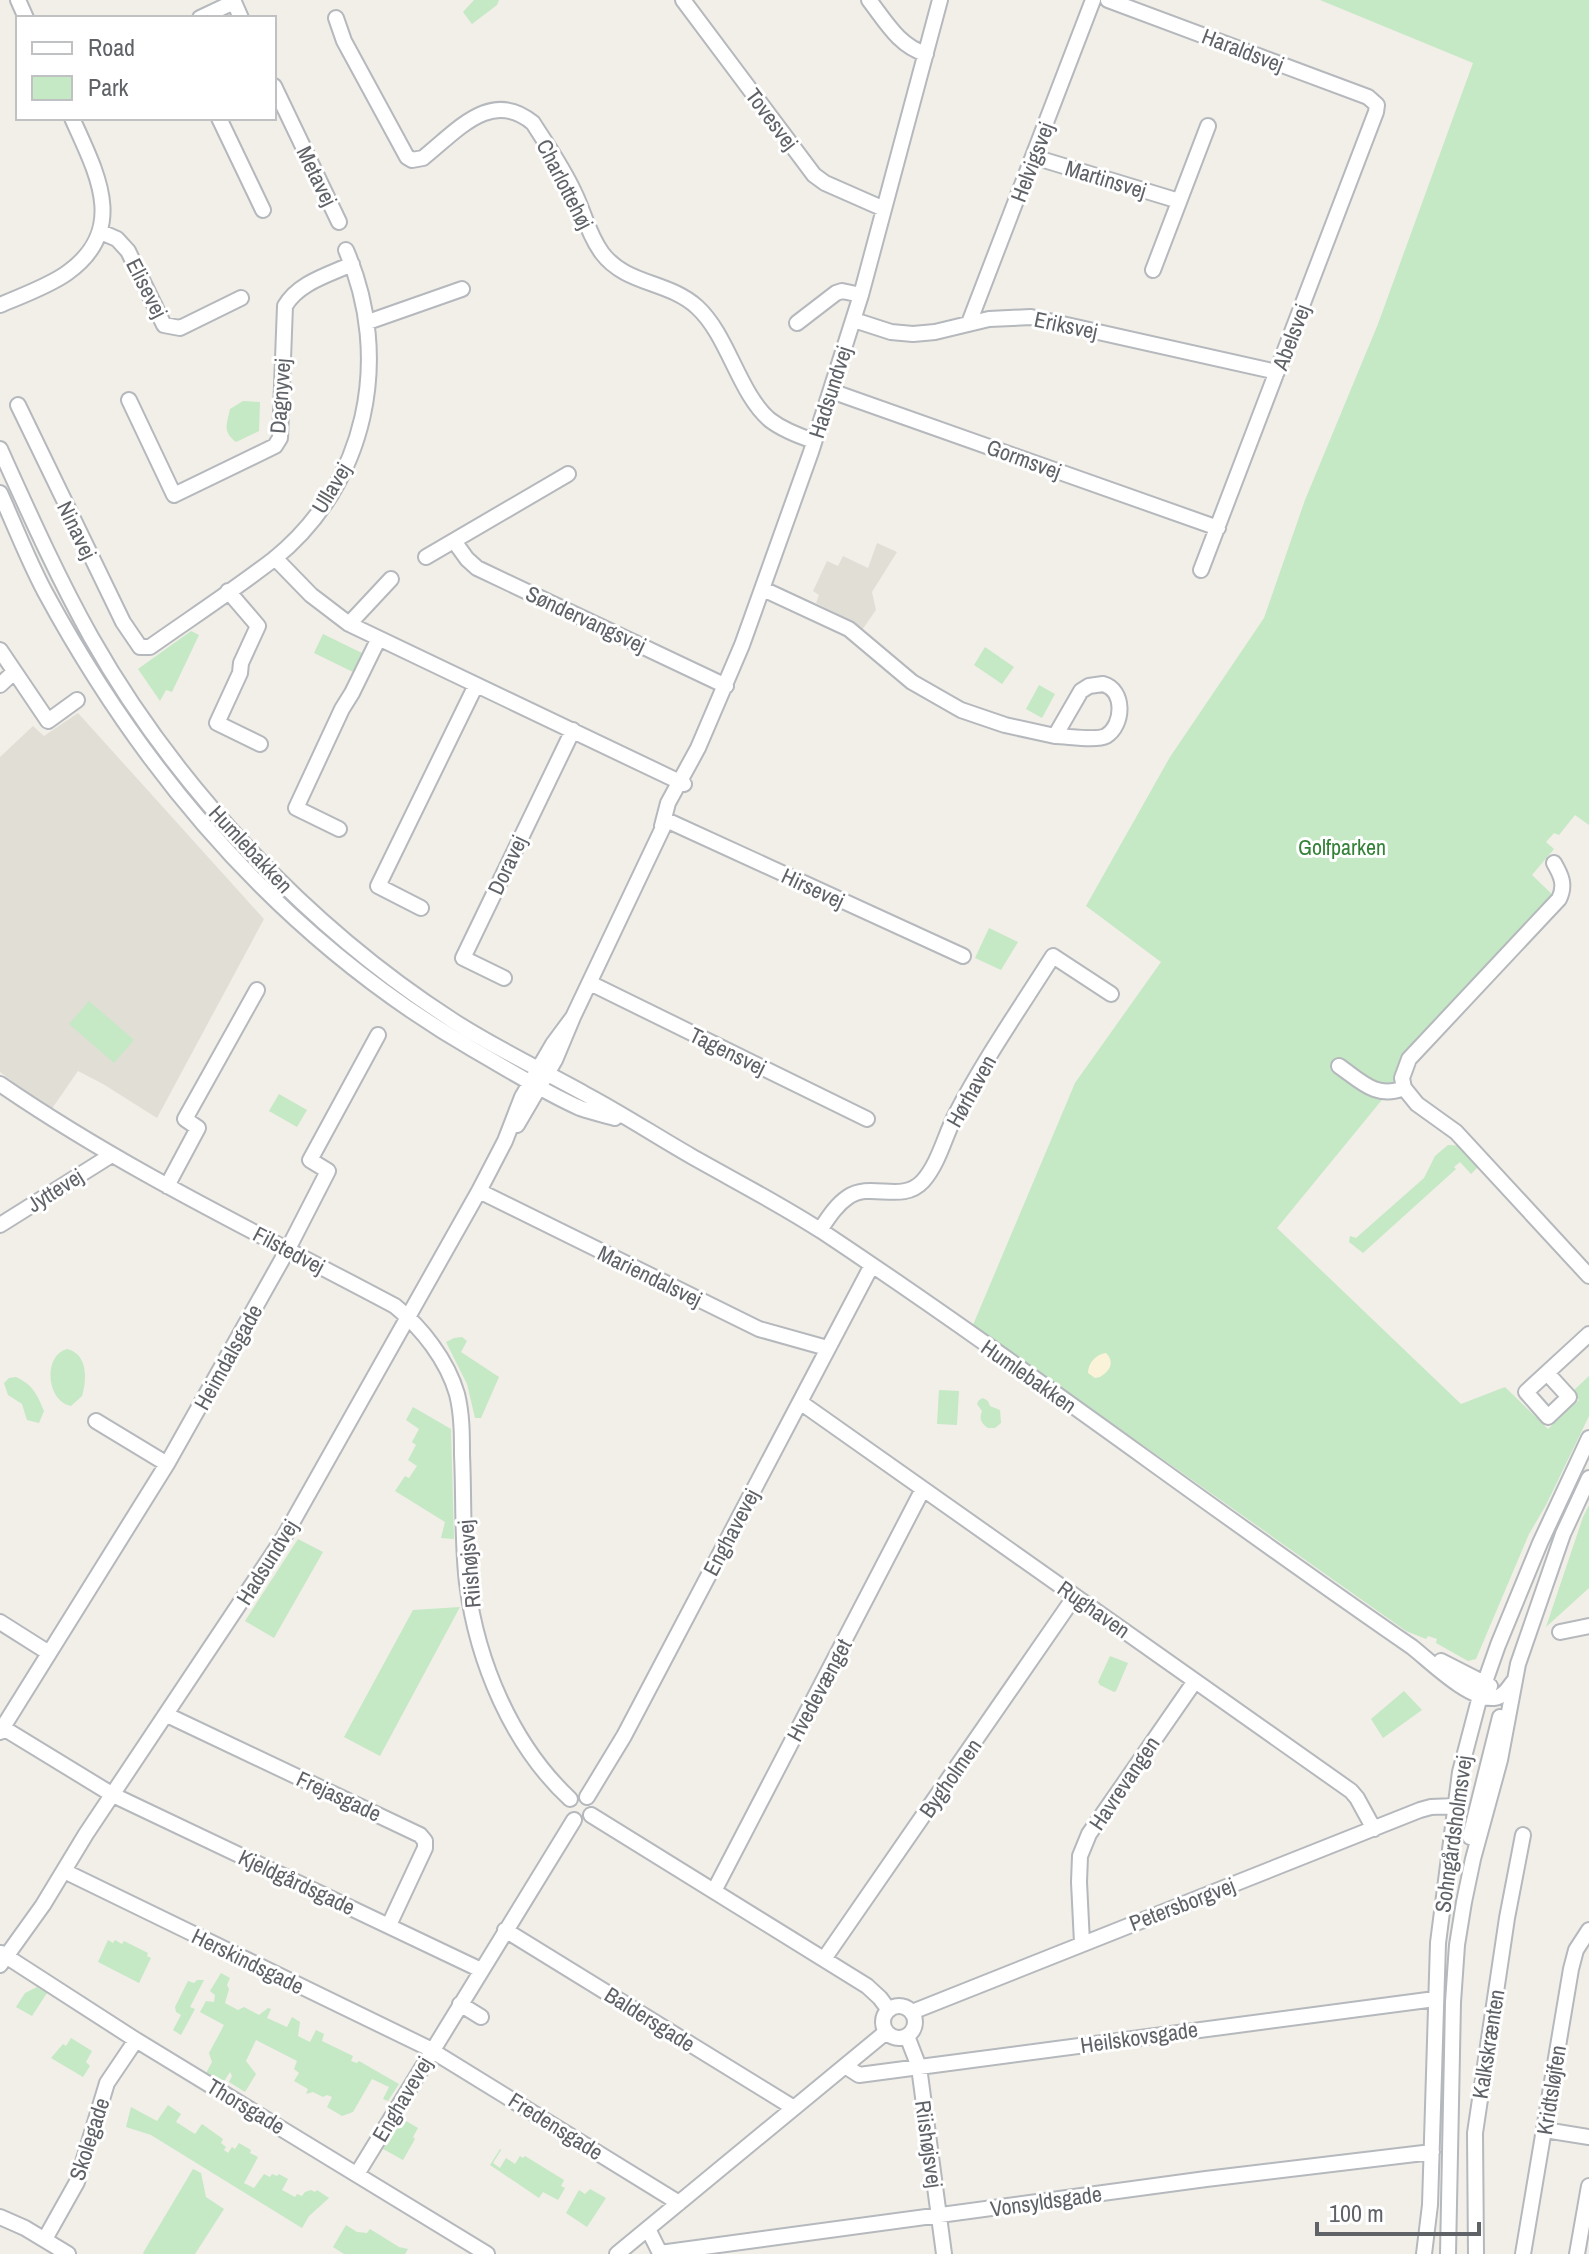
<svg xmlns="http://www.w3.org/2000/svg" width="1589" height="2254" font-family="'Archivo Narrow',sans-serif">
<rect width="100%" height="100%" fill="#f1efe8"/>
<path fill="#e1ded6" d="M877 543 897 552 872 592 876 610 862 630 852 621 816 603 819 595 813 591 827 561 838 566 843 556 868 568Z
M78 713 264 919 157 1118 103 1084 78 1071 51 1110 0 1072V757L33 726 44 736Z"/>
<path fill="#c5e8c5" d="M474 0H499L497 5 472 24 463 12Z
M1320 0H1589V825L1575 815 1559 835 1554 833 1546 842 1554 849 1532 875 1557 899 1398 1069 1395 1089 1381 1101 1277 1228 1461 1404 1505 1387 1548 1429 1579 1400 1572 1392 1589 1376V1416L1546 1505 1529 1534 1476 1659 1468 1661 1436 1643 1437 1639 1428 1636 1426 1639 1406 1631 973 1325 1075 1083 1161 962 1086 906 1170 757 1264 618 1305 500 1378 324 1473 63Z
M243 401 260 402 259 431 236 442C222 431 227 425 230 409Z
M191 631 199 635 172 692 166 690 160 701 138 669Z
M323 634 364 654 355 673 314 653Z
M985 647 1014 667 1002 684 974 665Z
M1039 685 1055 694 1042 718 1026 709Z
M989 928 1018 942 1001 970 975 958Z
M89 1001 134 1040 114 1063 69 1024Z
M279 1094 307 1110 297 1127 269 1111Z
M1448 1145 1465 1146 1479 1166 1471 1174 1460 1162 1454 1167 1456 1169 1363 1253 1349 1242 1350 1236 1356 1238 1424 1178 1435 1156Z
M462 1337 467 1341 461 1352 499 1377 481 1418H475L467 1384 446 1342 454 1338Z
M67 1349C88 1354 87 1379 82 1396L71 1406C47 1402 42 1356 67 1349Z
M16 1377C33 1385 37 1394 44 1411L39 1423 27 1420 22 1404 8 1395 4 1383 9 1378Z
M939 1390 959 1391 957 1425 937 1424Z
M983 1398 988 1401 990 1406 1000 1410 1001 1423 995 1428H988C981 1423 979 1419 982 1411L977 1404 979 1400Z
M413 1407 451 1429 454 1539 441 1538 445 1522 395 1491 405 1476 409 1478 417 1466 408 1460 416 1445 412 1442 419 1429 406 1420Z
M1589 1505V1588L1546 1627 1583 1517Z
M298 1539 323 1552 274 1638 245 1621Z
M460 1607 380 1756 344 1737 413 1610Z
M1110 1656 1128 1663 1116 1691 1114 1692 1100 1685 1098 1682Z
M1404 1691 1422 1710 1383 1738 1371 1719Z
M108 1940 113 1943 115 1940 122 1944 124 1941 148 1953 147 1956 151 1958 139 1983 98 1962Z
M221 1973 230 1978 227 1985 229 1989 225 2003 238 2010 244 2007 259 2015 268 2008 271 2009 267 2018 287 2027 292 2017 300 2022 298 2036 310 2042 316 2030 324 2034 322 2041 353 2056 351 2061 357 2063 359 2061 399 2084 388 2101 383 2099 389 2087 372 2079 353 2112 342 2116 327 2107 332 2097 327 2095 323 2097 313 2092 306 2094 308 2089 294 2081 299 2073 294 2069 297 2061 256 2040 246 2061 256 2074 245 2092 229 2082 232 2076 230 2072 223 2083 205 2075 212 2062 209 2053 224 2025 200 2012 206 2001 214 2002 215 1995 210 1991Z
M197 1980H204L190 2007 195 2009 181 2035 173 2030 181 2015 176 2012 175 2007 188 1981 194 1983Z
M37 1987 47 1993 32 2016 16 2007 25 1993Z
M71 2038 92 2051 86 2062 90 2066 83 2077 51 2058 63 2044 66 2046Z
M168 2105 181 2114 176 2122 195 2134 202 2124 223 2139 221 2143 226 2147 224 2150 228 2153 232 2147 235 2149 239 2143 251 2150 250 2153 258 2157 244 2183 254 2188 264 2174 270 2177 272 2174 277 2176 279 2174 288 2179 282 2190 295 2197 297 2194 302 2196 305 2192 311 2190 315 2192 317 2190 329 2198 309 2216 302 2228 151 2135 126 2127 131 2107 157 2121Z
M401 2118 418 2128 413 2137 415 2139 403 2160 383 2149Z
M500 2149 501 2150 493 2163 500 2168 506 2158 515 2164 520 2156 523 2158 525 2156 564 2180 561 2186 565 2188 558 2200 543 2192 539 2198 490 2165Z
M193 2169 201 2173 206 2197 224 2209 195 2254H144L143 2253Z
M590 2189 606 2198 587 2227 566 2213 579 2190 585 2194Z
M346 2225 357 2232 367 2233 370 2229 399 2247 408 2249 405 2254H344L333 2247Z"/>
<path fill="#fbf3d9" d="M1106 1353C1115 1362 1110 1371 1100 1377L1095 1378 1088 1373C1088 1363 1096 1354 1106 1353Z"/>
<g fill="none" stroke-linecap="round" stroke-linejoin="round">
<g stroke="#b5b8bc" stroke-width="18">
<path id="minor" d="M18 0 26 18
M683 0 814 175 825 183 884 209
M869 0C886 22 899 46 926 54
M1108 0 1368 97 1377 105 1376 112 1201 570
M200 18 234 2 241 18
M336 18 344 41 407 157 412 160 423 158C457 131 491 88 533 123 547 145 563 168 574 192 584 212 588 234 602 253 626 285 669 281 697 307 728 335 739 394 770 420 783 430 799 436 814 441
M274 86 339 222
M219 118 263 210
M1034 157 1179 201
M101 232 117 239 128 251 164 325 180 328 241 298
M1153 270 1208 126
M0 305C21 296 49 286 67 273 129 229 96 172 72 118
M854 320 891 332 913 334 935 332 989 319 1031 317 1277 372
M368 322 462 289
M797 323 836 293 842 291 861 295
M969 323 1093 0
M831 391 1218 528
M129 400 174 495 275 446 280 438 285 306C298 283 328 275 352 264
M18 405 123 622 140 647H150C191 618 234 590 274 559 367 484 393 358 346 250
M0 449C29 513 57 576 91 637 175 786 308 927 452 1020 495 1048 540 1069 585 1094 621 1113 656 1136 691 1156 735 1181 780 1204 823 1232 1023 1365 1214 1511 1412 1647 1431 1662 1469 1700 1494 1698 1503 1697 1508 1689 1513 1682
M0 493C15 526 28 560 45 592 148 782 286 941 474 1050 509 1070 544 1092 580 1108 591 1112 604 1115 615 1118
M454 541 467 559 477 568 726 686
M426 557 568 474
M275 558 311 595 349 624 684 784
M763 589 849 629 912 682 961 710 1005 725 1055 736
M228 591 258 626 241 663 240 673 217 723 260 744
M349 624 391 579
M0 650 48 721 77 700
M1103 684C1125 690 1124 725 1106 736 1096 741 1067 736 1055 736L1081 691 1089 686Z
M0 685 14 672
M664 819 963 956
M662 826 668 803 698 748 742 645 811 452 861 295 940 0
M339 829 296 808 342 709 352 693 378 640
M1554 863C1561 875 1566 885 1559 899L1409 1059 1402 1078 1404 1088 1417 1104 1456 1132 1589 1276
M421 908 378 886 476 685
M504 978 463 958 573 730
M590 983 867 1119
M1339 1066C1362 1082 1376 1099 1404 1088
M0 1084C125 1170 262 1235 395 1306 422 1328 447 1360 457 1394 462 1414 462 1435 462 1455 464 1497 462 1541 467 1583 477 1662 512 1745 570 1799
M517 1125 555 1060 573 1017 666 821
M167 1186 198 1128 185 1119 257 990
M479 1191 759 1329 827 1348
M0 1225 110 1156
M820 1230C828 1218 836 1205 848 1197 871 1181 902 1204 923 1181 939 1163 945 1135 956 1114 984 1060 1020 1008 1053 956L1111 994
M1547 1373 1569 1397 1548 1417 1526 1392 1589 1334
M800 1402 1351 1791 1357 1798 1374 1829
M96 1421 167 1464
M0 1622 49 1653
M1560 1632 1589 1626
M1441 1661 1490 1686
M167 1715 420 1835 425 1841V1848L389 1925
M0 1726 113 1795 481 1970
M0 1732 167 1464 288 1249 328 1171 310 1160 378 1035
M587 1797 624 1736 872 1265
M591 1815 867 1986 880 1998 889 2010
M1470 1837 1500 1717
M64 1871 426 2047 679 2203
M714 1891 923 1489
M505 1930 794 2108
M1082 1943 1079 1882 1080 1856 1089 1834 1195 1681
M1 1953 136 2040 487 2254
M824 1959 1075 1596
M0 1965 43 1905 86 1834 284 1537 479 1191 505 1141 522 1097 553 1044 573 1017
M460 2004 481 2017
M883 2022a16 16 0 1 1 32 0a16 16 0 1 1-32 0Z
M912 2012 1420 1810 1431 1807 1455 1806
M907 2036 919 2067 944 2254
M845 2066 859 2075 1435 1999
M1545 2130 1589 2137
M357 2174 574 1820
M0 2217 25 2228 68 2254
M648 2229 660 2253 1206 2179 1432 2152
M45 2239 77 2182 107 2083 136 2040
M617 2254 886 2032
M1424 2254 1430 2205 1438 1943 1460 1772 1480 1696 1498 1645 1540 1543 1589 1438
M1448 2254 1453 2002 1457 1945 1464 1902 1473 1859 1500 1760 1518 1664 1563 1534 1589 1478
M1476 2254 1475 2133 1507 1918 1523 1835
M1523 2254 1571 1969 1576 1950 1589 1930
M1577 2254 1589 2186"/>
</g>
<use href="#minor" stroke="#fff" stroke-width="14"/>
</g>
<g text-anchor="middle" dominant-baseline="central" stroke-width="6" stroke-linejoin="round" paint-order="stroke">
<g font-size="22" fill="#5f6368" stroke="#fff">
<text transform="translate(1243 50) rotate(21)">Haraldsvej</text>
<text transform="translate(772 119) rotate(53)">Tovesvej</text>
<text transform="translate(1032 162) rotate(-69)">Helvigsvej</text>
<text transform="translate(317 176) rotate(64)">Metavej</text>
<text transform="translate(1106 179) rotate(17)">Martinsvej</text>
<text transform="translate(565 184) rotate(63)">Charlottehøj</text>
<text transform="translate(147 288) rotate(63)">Elisevej</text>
<text transform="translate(1066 325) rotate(12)">Eriksvej</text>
<text transform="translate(1291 337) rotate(-69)">Abelsvej</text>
<text transform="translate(830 392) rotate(-72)">Hadsundvej</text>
<text transform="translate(280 396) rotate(-86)">Dagnyvej</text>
<text transform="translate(1024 459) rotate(20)">Gormsvej</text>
<text transform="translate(331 488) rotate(-59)">Ullavej</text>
<text transform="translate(77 530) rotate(64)">Ninavej</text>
<text transform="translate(586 619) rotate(25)">Søndervangsvej</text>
<text transform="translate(251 849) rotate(47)">Humlebakken</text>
<text transform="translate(507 865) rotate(-65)">Doravej</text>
<text transform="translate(813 888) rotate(25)">Hirsevej</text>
<text transform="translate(728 1051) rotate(26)">Tagensvej</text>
<text transform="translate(971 1091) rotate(-61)">Hørhaven</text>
<text transform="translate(55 1190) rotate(-32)">Jyttevej</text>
<text transform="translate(289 1250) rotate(28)">Filstedvej</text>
<text transform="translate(650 1276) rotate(26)">Mariendalsvej</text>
<text transform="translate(228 1357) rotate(-61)">Heimdalsgade</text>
<text transform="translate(1029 1376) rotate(35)">Humlebakken</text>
<text transform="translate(731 1532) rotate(-62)">Enghavevej</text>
<text transform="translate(267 1562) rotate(-58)">Hadsundvej</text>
<text transform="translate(469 1564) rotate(-95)">Riishøjsvej</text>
<text transform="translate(1094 1609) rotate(35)">Rughaven</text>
<text transform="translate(819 1690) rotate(-62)">Hvedevænget</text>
<text transform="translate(950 1778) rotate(-55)">Bygholmen</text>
<text transform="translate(1124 1783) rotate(-56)">Havrevangen</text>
<text transform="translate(339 1796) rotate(25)">Frejasgade</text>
<text transform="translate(1453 1834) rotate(-82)">Sohngårdsholmsvej</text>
<text transform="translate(297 1882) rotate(25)">Kjeldgårdsgade</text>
<text transform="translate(1182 1904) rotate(-21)">Petersborgvej</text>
<text transform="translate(248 1961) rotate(26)">Herskindsgade</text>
<text transform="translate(650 2019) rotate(32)">Baldersgade</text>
<text transform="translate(1139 2037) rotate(-8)">Heilskovsgade</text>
<text transform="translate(1488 2044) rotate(-81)">Kalkskrænten</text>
<text transform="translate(1551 2090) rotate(-81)">Kridtsløjfen</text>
<text transform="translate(402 2099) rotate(-59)">Enghavevej</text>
<text transform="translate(246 2106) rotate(31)">Thorsgade</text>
<text transform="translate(556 2126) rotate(32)">Fredensgade</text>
<text transform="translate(89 2139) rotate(-72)">Skolegade</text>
<text transform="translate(929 2144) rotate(82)">Riishøjsvej</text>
<text transform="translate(1046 2201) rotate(-8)">Vonsyldsgade</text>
</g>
<g font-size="22" fill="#348238" stroke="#fff">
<text x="1342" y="847">Golfparken</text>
</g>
</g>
<rect x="16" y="16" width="260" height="104" fill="#ffffff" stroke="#bfc1c3" stroke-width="2"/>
<rect x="32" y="42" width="40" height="12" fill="#ffffff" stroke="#bfc1c3" stroke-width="2"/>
<text x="88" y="56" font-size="24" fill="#5f6368">Road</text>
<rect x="32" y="76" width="40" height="24" fill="#c5e8c5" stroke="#bfc1c3" stroke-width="2"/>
<text x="88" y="96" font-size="24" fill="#5f6368">Park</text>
<path d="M1317 2222v12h162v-12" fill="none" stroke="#5f6368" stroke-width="4"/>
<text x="1329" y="2222" font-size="24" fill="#5f6368" stroke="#ffffff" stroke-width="6" paint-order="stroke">100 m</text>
</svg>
